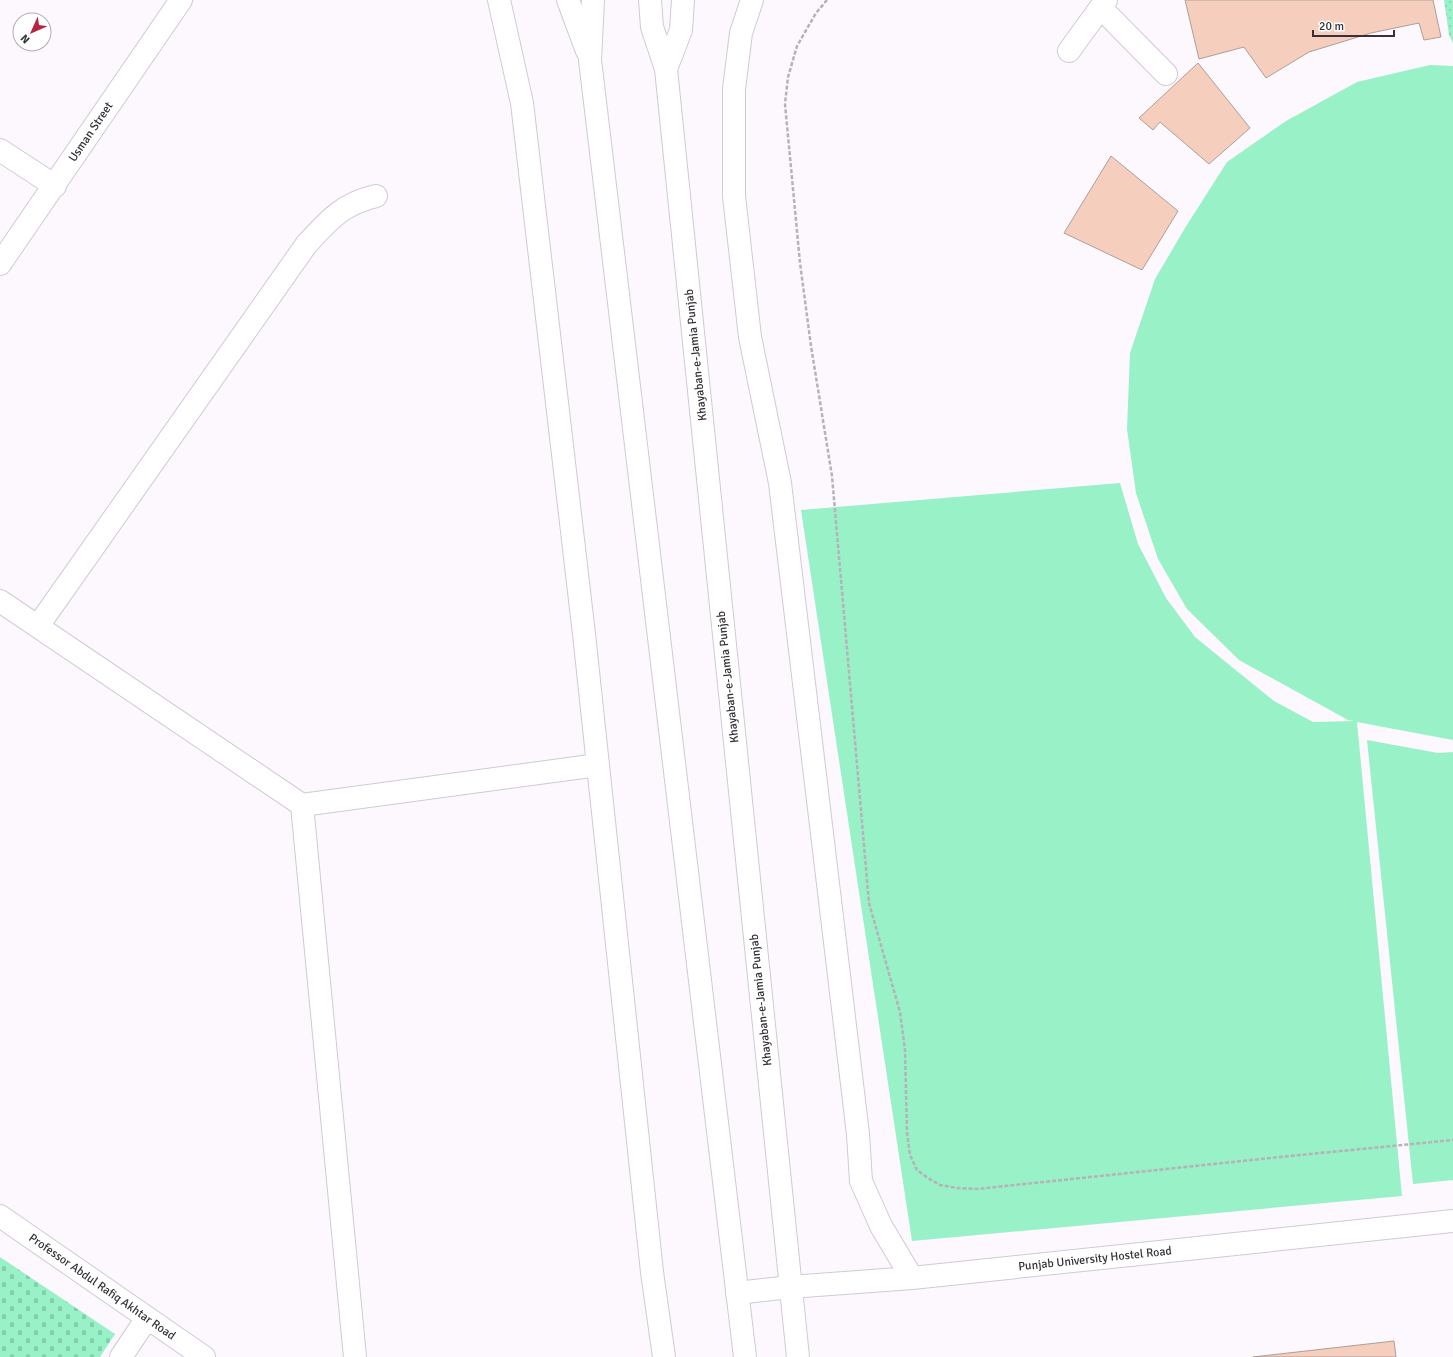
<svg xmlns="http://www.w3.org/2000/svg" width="1453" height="1357" font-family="Signika,sans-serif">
<defs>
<pattern id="grass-dots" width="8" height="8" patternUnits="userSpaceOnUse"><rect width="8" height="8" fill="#98f1c7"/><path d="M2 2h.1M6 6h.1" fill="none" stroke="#84cfac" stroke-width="1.8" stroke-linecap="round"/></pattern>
<pattern id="cemetery-stones" width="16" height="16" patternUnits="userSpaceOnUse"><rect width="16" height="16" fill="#98f1c7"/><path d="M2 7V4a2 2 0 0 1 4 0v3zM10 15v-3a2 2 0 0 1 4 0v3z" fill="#84cfac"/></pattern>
</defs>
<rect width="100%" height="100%" fill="#fcf8fe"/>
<path fill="url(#grass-dots)" d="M1444 0H1453V43L1449 35Z"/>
<path fill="url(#cemetery-stones)" d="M0 1257 115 1334 100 1357H0Z"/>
<path fill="#98f1c7" d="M1430 65 1453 66V740L1357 722 1402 1196 912 1241 801 510 1120 483 1138 544 1166 598 1195 637 1274 701 1313 722 1354 721 1348 720 1239 660 1187 609 1158 559 1136 493 1127 429 1130 353 1155 279 1185 228 1227 162 1286 121 1357 82Z
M1367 740 1438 753 1453 752V1180L1413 1184Z"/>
<path fill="#f5cebe" stroke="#af9e97" d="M1185 0H1433L1441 37 1424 40 1419 23 1371 33 1309 52 1266 78 1244 47 1199 59Z
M1198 63 1250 128 1209 164 1160 122 1153 130 1139 118Z
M1111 156 1178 211 1142 270 1064 233Z
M1394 1341 1396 1357H1253Z"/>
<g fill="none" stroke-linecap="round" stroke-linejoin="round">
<g stroke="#d1c9d7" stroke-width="24">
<path id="minor" d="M499 0 522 103 584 634 652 1272 664 1357
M752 0 741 33 734 89V196L750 337 780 483 858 1134 861 1181 881 1226 912 1278
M1101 8 1166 74
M1069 51 1106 0
M0 150 55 186
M0 264 181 0
M0 601 302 805 598 765
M38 626 306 245C329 220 342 204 376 196
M302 805 355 1357
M0 1216 204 1357
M737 1293 790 1287 912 1278 1453 1221
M121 1357 147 1318"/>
</g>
<g stroke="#d1c9d7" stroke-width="24">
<path id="major" d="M568 0 587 51
M593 0 590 60 745 1357
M650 0 652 27 666 69 798 1357
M666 69 681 30 683 0"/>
</g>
<path stroke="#b6b2b8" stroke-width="2.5" stroke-dasharray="4 2" stroke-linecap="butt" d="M827 0 816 13 797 46 788 77 785 104 800 263 811 346 832 476 869 903 900 1012 905 1050 907 1133 910 1155 917 1170 928 1178 940 1185 957 1188 977 1189 1280 1157 1453 1140"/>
<use href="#minor" stroke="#fff" stroke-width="22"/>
<use href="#major" stroke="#fff" stroke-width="22"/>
</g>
<g text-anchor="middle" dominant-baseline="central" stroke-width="3" stroke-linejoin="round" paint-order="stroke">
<g font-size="12" fill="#363238" stroke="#fff">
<text transform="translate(91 132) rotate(-56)">Usman Street</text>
<text transform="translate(696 355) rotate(-96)">Khayaban-e-Jamia Punjab</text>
<text transform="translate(728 677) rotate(-96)">Khayaban-e-Jamia Punjab</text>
<text transform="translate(761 1000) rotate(-96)">Khayaban-e-Jamia Punjab</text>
<text transform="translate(1095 1259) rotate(-6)">Punjab University Hostel Road</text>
<text transform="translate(102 1287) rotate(35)">Professor Abdul Rafiq Akhtar Road</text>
</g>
</g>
<g transform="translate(32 32) rotate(225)"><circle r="19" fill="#ffffff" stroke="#afadaf"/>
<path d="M0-3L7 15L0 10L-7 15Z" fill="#b62543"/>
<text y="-6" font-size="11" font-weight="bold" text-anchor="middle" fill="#363238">N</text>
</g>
<path d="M1313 30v6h81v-6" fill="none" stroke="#363238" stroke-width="2"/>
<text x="1319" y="30" font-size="12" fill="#363238" stroke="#ffffff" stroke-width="3" paint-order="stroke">20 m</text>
</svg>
